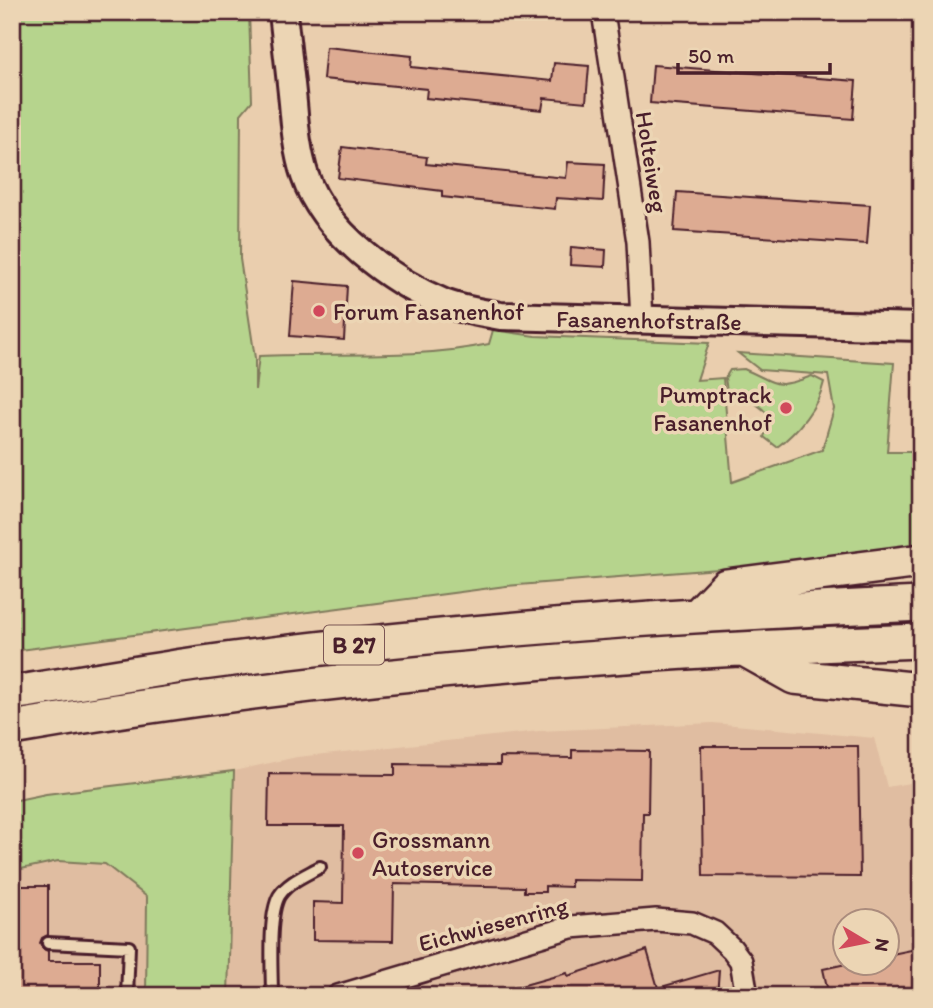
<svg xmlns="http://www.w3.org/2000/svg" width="933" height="1008" font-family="Itim,sans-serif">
<rect width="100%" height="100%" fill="#eaceae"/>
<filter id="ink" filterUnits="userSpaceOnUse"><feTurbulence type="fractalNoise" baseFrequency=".0143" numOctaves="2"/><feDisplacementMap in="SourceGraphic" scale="14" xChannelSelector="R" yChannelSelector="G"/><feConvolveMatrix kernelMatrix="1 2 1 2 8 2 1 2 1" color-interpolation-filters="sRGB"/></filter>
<g filter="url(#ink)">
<path fill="#e0bda1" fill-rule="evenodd" d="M713 723 874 738 887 787 921 781V996H228L234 771 297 757 539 731ZM846 920H888V962H846Z
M58 861 105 864 147 897 146 996H12V871Z"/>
<path fill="#b6d48d" stroke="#807a5c" stroke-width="2" d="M12 12H249L252 101 241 114 240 259 255 358V390L259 356C336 352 413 360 489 344L493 330 535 336 709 343 697 380 723 378 732 482 822 450 834 409 828 375 760 370 738 353 894 363 887 452H921V553L506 586 12 651Z
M744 369C779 384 774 390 812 376L824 382C819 405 797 433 777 447L764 437C765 433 769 425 769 421 768 404 739 397 727 391L725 378 730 370Z
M234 771 228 996H146L147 897 105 864 58 861 12 871V801L46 794Z"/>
<path fill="#ddab92" stroke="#4a1f2b" stroke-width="2" d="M326 47 412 56 411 67 552 81 554 63 589 66 586 102 544 98 542 110 426 98 427 89 323 79Z
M653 65 856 81 853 119 650 103Z
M342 147 427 157 426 164 566 178 568 162 605 164 603 201 556 198 555 209 442 197V191L338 178Z
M677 192 870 205 867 244 674 231Z
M571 247 606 250 605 267 570 265Z
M294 281 347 286 344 340 290 336Z
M701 746H858L860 877 703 876Z
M572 750 649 751 648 813H643L642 881 571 880V887L545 886V892H524V887L394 884 393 941 313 940V902L343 903 344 826H268L269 774 395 775V764L500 765V757L572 758Z
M12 886H48V935L42 938 40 943 43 949 48 951V961H100V996H12Z
M921 948V996H829L823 969 855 962H887V955Z
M647 950 658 988 719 970 717 996H504L503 991 567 973 568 976Z"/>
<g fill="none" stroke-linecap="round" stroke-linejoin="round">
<g stroke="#4a1f2b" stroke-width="16">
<path id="service" d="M48 943 129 947 127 996
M272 996C272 971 268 916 279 896 288 882 306 875 320 867"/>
</g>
<g stroke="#4a1f2b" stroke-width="26">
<path id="minor" d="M603 12 638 242 642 320
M338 996 571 927 656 920 692 923 715 933 732 949 741 961 747 996"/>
</g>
<g stroke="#4a1f2b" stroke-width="32">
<path id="tertiary" d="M283 12C286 42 290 72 293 103 295 127 297 152 305 176 324 232 391 281 444 303 462 310 482 313 501 316L921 327"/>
</g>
<g stroke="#4a1f2b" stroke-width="38">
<path id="trunk" d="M698 615 726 586 921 561
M744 649 794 677 921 690
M12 693C73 684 135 673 196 664 436 631 679 615 921 604
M12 728C312 676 617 651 921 641"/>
</g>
<use href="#service" stroke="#ecd5b4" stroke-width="10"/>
<use href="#minor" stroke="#ecd5b4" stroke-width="21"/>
<use href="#tertiary" stroke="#ecd5b4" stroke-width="26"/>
<use href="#trunk" stroke="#ecd5b4" stroke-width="33"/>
</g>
</g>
<g fill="#d1495b" stroke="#ecd5b4" stroke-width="2.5">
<circle cx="319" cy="311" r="7"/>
<circle cx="786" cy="408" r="7"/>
<circle cx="358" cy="853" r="7"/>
</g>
<g text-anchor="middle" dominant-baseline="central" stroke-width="7" stroke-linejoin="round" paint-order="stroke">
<rect fill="#ecd5b4" stroke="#7b5654" stroke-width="2" x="324" y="625.5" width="60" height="39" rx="5"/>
<g font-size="23" font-weight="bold" fill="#4a1f2b">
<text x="354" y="645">B 27</text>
</g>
<g font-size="24" fill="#4a1f2b" stroke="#ecd5b4">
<text transform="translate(652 162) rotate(81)">Holteiweg</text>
<text transform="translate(649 320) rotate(1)">Fasanenhofstraße</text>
<text transform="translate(493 924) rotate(-15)">Eichwiesenring</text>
</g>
<g font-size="24" fill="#4a1f2b" stroke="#ecd5b4" text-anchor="start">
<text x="333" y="311">Forum Fasanenhof</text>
<text x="772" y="394" text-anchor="end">Pumptrack<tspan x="772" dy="28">Fasanenhof</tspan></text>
<text x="372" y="839">Grossmann<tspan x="372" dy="28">Autoservice</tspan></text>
</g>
</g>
<rect width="933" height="1008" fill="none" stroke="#ecd5b4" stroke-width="42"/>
<rect x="21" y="21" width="891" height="966" fill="none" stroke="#4a1f2b" stroke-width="2.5" filter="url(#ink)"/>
<g transform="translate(866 942) rotate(100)"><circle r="33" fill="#ecd5b4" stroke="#ab8c7d" stroke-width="2"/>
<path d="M0-5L12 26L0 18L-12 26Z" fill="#d1495b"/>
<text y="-10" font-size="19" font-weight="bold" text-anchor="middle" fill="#4a1f2b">N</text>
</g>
<path d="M678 63v10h152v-10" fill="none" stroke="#4a1f2b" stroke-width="3.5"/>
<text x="688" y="63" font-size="21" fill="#4a1f2b" stroke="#ecd5b4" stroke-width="5" paint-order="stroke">50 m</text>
</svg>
